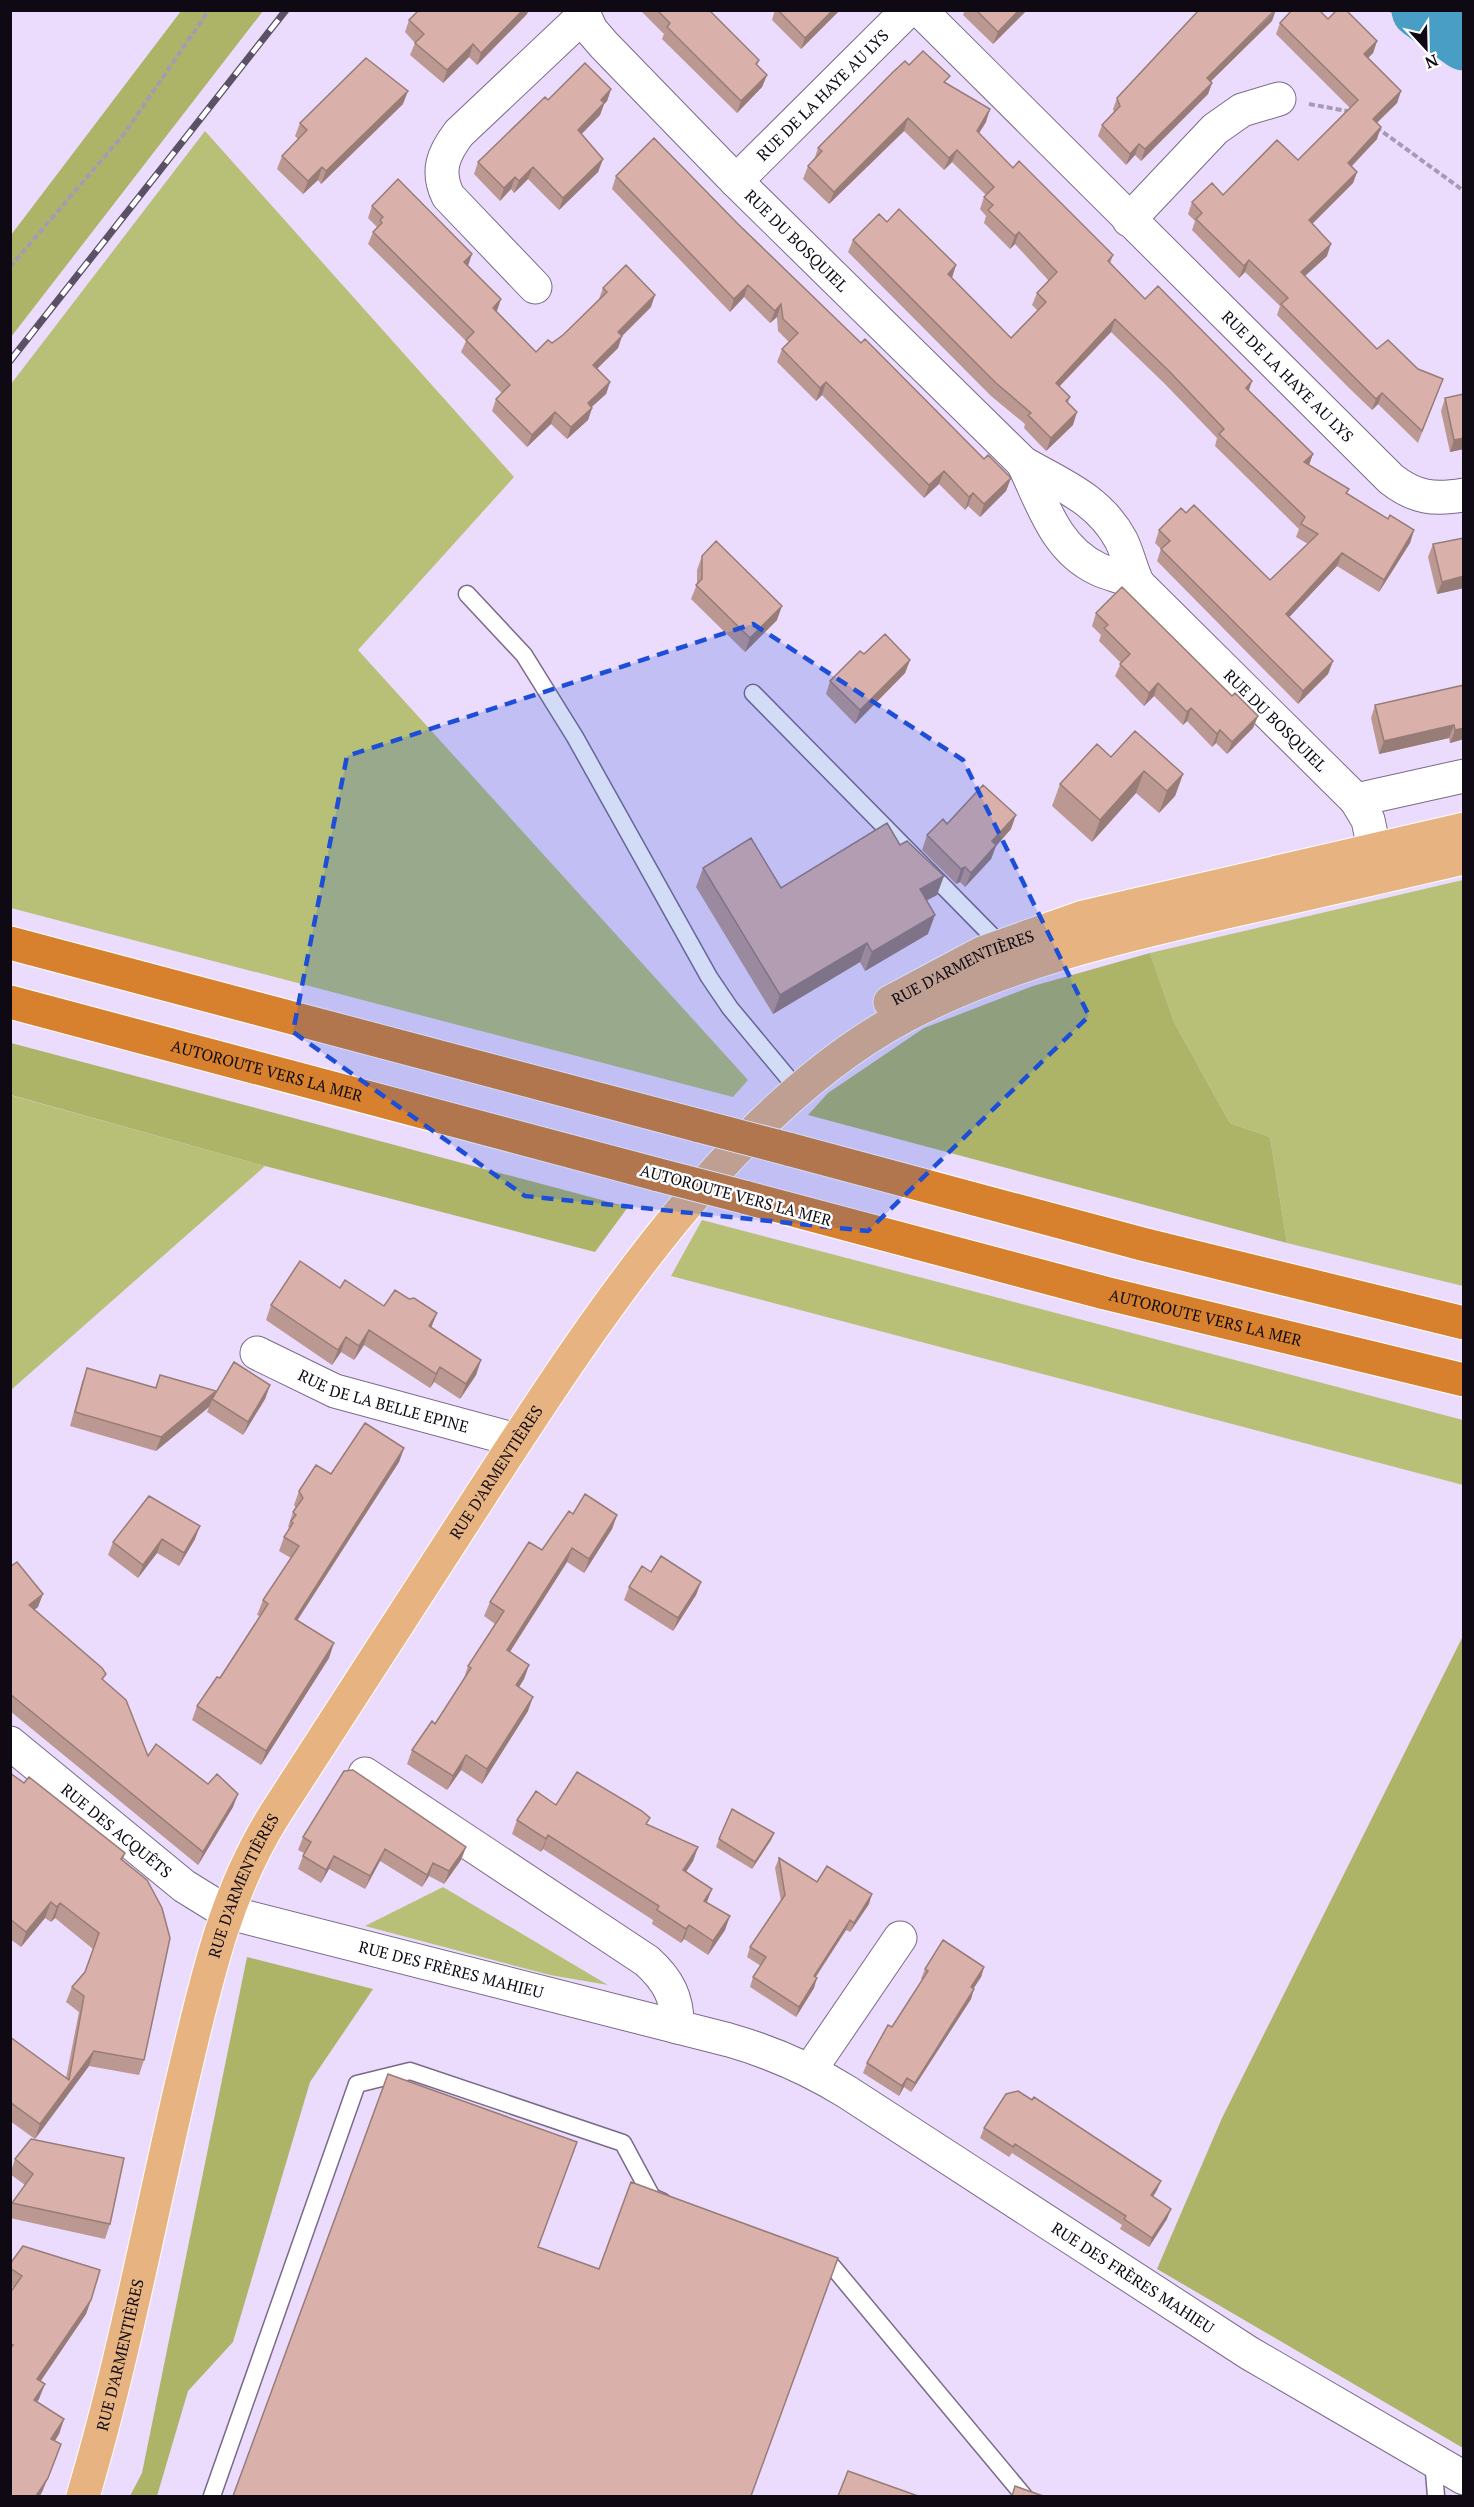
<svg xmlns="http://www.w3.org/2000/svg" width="1474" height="2507" font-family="'PT Serif',serif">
<rect width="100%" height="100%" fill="#ebdbfc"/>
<path fill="#b8c078" d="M205 131 514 477 358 650 748 1080 733 1097 11 908V384Z
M1463 880V1286L1287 1243 1270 1137 1230 1123 1174 1022 1150 953Z
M10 1095 265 1166 11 1390H10Z
M702 1220 1463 1420V1485L671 1276Z
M443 1887 608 1985 550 1975 365 1926Z"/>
<path fill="#adb468" d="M181 11H263L11 337V235Z
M1388 11H1463V53Z
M1150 953 1174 1022 1230 1123 1270 1137 1287 1243 808 1115 828 1093 924 1028 1033 986Z
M10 1043H11L628 1207 595 1252 265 1166 11 1095Z
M1463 1636V2448L1157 2269 1222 2118Z
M247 1957 373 1989 310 2082 233 2342 188 2391 157 2496H130L142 2473Z"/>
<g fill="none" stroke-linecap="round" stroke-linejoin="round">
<path stroke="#489ec4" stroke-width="57" d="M1420 10 1464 42"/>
<g stroke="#7a6b89" stroke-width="19">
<path id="lane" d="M467 594 524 655 575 737 709 977 730 1008 799 1091
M753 693 1004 948
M816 2260 833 2267 1024 2496
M1433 2460 1436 2496
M212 2496 357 2084 410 2071 623 2143 652 2197 663 2202"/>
</g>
<g stroke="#7a6b89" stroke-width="35">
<g id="street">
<path id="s1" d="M582 10 591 30 604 45 736 181 1023 463C1061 485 1099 499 1121 540 1128 554 1131 570 1138 584"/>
<path id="s2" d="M920 10 1391 479C1415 498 1434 500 1464 495"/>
<path id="s3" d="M736 181 908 10"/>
<path d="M1129 220 1215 129 1242 110 1279 99"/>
<path d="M535 287 448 196C436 171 443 154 459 133L583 16"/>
<path id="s4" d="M1023 463C1042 502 1055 549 1098 569 1111 575 1125 577 1138 584L1356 800 1368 820 1380 877"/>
<path d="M1356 800 1464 776"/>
<path id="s5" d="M257 1353 335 1391 516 1440"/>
<path id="s6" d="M10 1743 184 1886 226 1912 729 2040C771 2052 810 2069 847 2092L1249 2353 1464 2478"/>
<path d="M365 1774 647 1961C668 1980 678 1998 677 2027"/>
<path d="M810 2070 900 1938"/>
</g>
</g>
<g stroke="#fff" stroke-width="35">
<g id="primary">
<path id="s7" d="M890 1002 982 953 1083 917 1464 829"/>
<path id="s8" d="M83 2496C123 2362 149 2223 181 2086 204 1991 222 1898 275 1814 344 1708 412 1601 481 1495 588 1330 728 1110 905 1016 1005 963 1118 937 1227 912 1306 894 1385 876 1464 858"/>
</g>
</g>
<g stroke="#fff" stroke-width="35">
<g id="highway">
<path d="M10 943 700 1126"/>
<path id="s9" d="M10 1002 659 1175"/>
<path d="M788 1149 1142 1244 1464 1323"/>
<path id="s10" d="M744 1197 1105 1293 1464 1380"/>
</g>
</g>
<path stroke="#a69ab4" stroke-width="4" stroke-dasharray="6 3" stroke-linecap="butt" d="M1309 104 1352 112
M1376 127 1464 191
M10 267 124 134 209 10"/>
<use href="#lane" stroke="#fff" stroke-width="16"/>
<use href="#street" stroke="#fff" stroke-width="33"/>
<use href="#primary" stroke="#e7b381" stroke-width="33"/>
<use href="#highway" stroke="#d7802d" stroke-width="33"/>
<g stroke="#5a5264" stroke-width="7">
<path id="rail" d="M10 361 286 10"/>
</g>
<use href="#rail" stroke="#fff" stroke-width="4.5" stroke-dasharray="14" stroke-linecap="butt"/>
<g stroke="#fff" stroke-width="35" stroke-linecap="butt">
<path id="highway-bridge" d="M700 1126 788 1149
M659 1175 744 1197"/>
</g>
<use href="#highway-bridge" stroke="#d7802d" stroke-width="33"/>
</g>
<path fill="#bb9892" d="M640 10H709L759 60 757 65 767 75 762 87 737 113 662 39 664 34Z
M775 10H840L801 49 772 20Z
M965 10H1027L993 44 963 15Z
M527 14 477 65 469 57 443 83 410 55 415 43 405 32 409 20Z
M1328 19 1377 41 1373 53 1368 58 1401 91 1397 103 1377 123V139L1352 166 1357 172 1353 183 1312 224 1327 256 1305 276 1377 349 1418 369 1443 379 1418 443 1378 404 1372 410 1348 387 1277 315 1280 306 1245 272 1239 278 1192 230 1195 221 1188 214 1192 202 1223 195 1298 160 1350 108 1276 34 1280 23Z
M1272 21 1211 81 1212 83 1208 94 1141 161 1135 155 1126 165 1098 136 1102 125 1114 112 1113 109 1117 98Z
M909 65 947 83 986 122 979 133 1013 168 1113 255 1110 264 1145 299 1249 391 1313 454 1309 465 1349 489 1347 493 1388 519 1414 530 1410 543 1379 592 1337 566 1289 617 1333 661 1328 674 1298 704 1157 561 1161 549 1155 543 1159 530 1186 513 1270 580 1308 544 1296 537 1299 529 1215 446 1217 438 1164 383 1111 332 1059 387 1070 397 1068 403 1073 425 1046 451 1024 428 1025 424 991 396 848 252 853 240 887 222 952 278 1011 338 1038 311 1032 305 1037 293 1049 281 1015 244 1010 249 984 223 986 216 980 209 984 197 986 195 952 162 944 170 904 131 829 204 803 179 808 166 814 160 818 148Z
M611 89 607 101 604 104 600 115 581 134 603 159 598 172 559 210 528 179 514 193 511 189 500 201 474 174 478 162Z
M403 104 321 184 318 180 303 194 277 169 282 156 298 139 295 136 300 123Z
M616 176 738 224 861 343 984 459 1011 478 1006 491 980 517 968 506 965 510 939 484 924 498 822 395 816 401 777 362 782 349 789 342 778 331 777 317 770 323 744 297 730 312 612 189Z
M372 206 468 266 497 312 536 352 552 343 563 335 599 299 603 288 651 307 622 336 618 348 597 368 610 382 606 394 591 407 592 408 588 420 567 439 551 424 527 447 492 411 496 399 502 393 461 352 466 341 368 244 373 232 377 227 368 218Z
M1445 398 1464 449 1450 452 1441 411Z
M1464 538V588L1437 594 1428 557 1433 544Z
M702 556 777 620 745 652 691 599 697 584V570Z
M1096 613 1232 696 1258 716 1253 728 1227 754 1216 743 1212 747 1187 721 1183 725 1154 696 1144 706 1115 676 1121 663 1099 641 1101 635 1092 626Z
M864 654 910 660 905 673 855 724 826 694 830 681Z
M1464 685V739L1450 743 1449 738 1379 754 1371 718 1375 705Z
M1111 757 1183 774 1175 796 1159 813 1136 793 1092 842 1052 806 1060 784Z
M947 824 1011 829 996 846 991 859 965 887 960 882 956 884 922 850 927 835Z
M900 845 937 895 926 900 928 934 865 971 860 962 773 1014 696 887 703 868 781 888Z
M340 1288 384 1306 409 1299 437 1313 431 1327 481 1360 476 1375 460 1399 434 1382 430 1388 364 1345 354 1360 341 1352 332 1365 266 1320 271 1305Z
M87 1368 155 1388 160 1375 216 1391 270 1385 265 1399 243 1435 207 1412 209 1407 156 1451 70 1426 82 1382Z
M404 1448 399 1462 297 1621 329 1658 261 1765 192 1720 197 1706 220 1678 260 1616 257 1615 263 1600 291 1558 279 1551 284 1537 288 1531 289 1527H288L293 1512 296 1508 294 1505 299 1491 331 1474Z
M149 1496 195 1539 179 1566 157 1553 138 1578 108 1555 113 1542Z
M573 1514 617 1515 612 1529 584 1573 567 1562 510 1652 529 1665 524 1679 519 1687 528 1711 482 1784 461 1770 447 1790 407 1764 412 1750 435 1724 463 1681 468 1666 495 1624 484 1616 490 1602 542 1550Z
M10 1567 38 1607 34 1609 103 1680 148 1756 233 1807 198 1865 10 1711Z
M651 1572 701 1582 696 1595 673 1631 624 1600 629 1587Z
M10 1773 24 1783 125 1853 123 1860 144 2060 139 2075 89 2066 35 2139 10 2121V2037L66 2078 79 2012 66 2002 72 1987 85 1972 93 1949 55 1918 51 1922 45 1918 21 1947 10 1939Z
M556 1805 647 1824 698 1847 693 1861 686 1872 725 1930 708 1955 684 1939 681 1943 652 1924 653 1920 543 1849 541 1852 512 1834 517 1820Z
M774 1833 771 1840 752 1869 716 1847 719 1839Z
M303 1837 466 1847 461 1860 444 1884 429 1876 422 1887 380 1861 365 1889 329 1869 321 1883 298 1869 304 1853 298 1850Z
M779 1858 817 1882 869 1904 850 1932 846 1930 816 1977 814 1988 796 2017 750 1987 753 1977 761 1966 747 1957 750 1947 781 1901 775 1868Z
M984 1967 981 1977 973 1989 971 1999 911 2092 904 2087 899 2096 863 2073 867 2063 892 2027 923 1980 921 1979 925 1969Z
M984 2128 1157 2190 1153 2197 1167 2219 1149 2247 1120 2229 1122 2225 1012 2153 1009 2157 980 2138Z
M15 2159 110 2224 105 2239 10 2218V2208L12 2203 25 2185 10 2174Z
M10 2264 91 2300 86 2314 40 2381 39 2399 37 2402 64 2419 59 2434 55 2441 56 2458 42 2492 10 2496V2293L14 2288 10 2286Z"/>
<path fill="#987c77" d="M523 10H529L527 14 477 65 481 53Z
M833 10H840L801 49 805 38Z
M1019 10H1027L993 44 998 32Z
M1276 10 1272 21 1203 89 1207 78Z
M1377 41 1373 53 1360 66 1364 54Z
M473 44 469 57 443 83 447 70Z
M767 75 762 87 737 113 741 101Z
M1212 83 1208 94 1141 161 1145 149Z
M611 89 607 101 604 104 600 115 574 142 578 130 601 100Z
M408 91 403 104 321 184 326 171Z
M1401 91 1397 103 1369 130 1373 119Z
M990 109 986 122 972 144 977 131Z
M908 118 904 131 829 204 834 192Z
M1381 127 1377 139 1344 174 1348 163Z
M1139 144 1135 155 1126 165 1130 154Z
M957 150 952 162 944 170 949 158Z
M603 159 598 172 559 210 563 198Z
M322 167 318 180 303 194 308 181Z
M533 167 528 179 514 193 519 181Z
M1357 172 1353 183 1304 232 1309 220Z
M515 177 511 189 500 201 504 188Z
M1019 232 1015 244 1010 249 1015 236Z
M1331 244 1327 256 1297 283 1301 272Z
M472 254 468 266 464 262Z
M1249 260 1245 272 1239 278 1244 266Z
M956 265 952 278 948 274Z
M748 285 744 297 730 312 734 299Z
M655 295 651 307 622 336 618 348 589 377 593 365 618 332Z
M501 299 497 311 489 320 493 308Z
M781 304 777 317 770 323 775 311Z
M1115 319 1111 332 1051 395 1056 383Z
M1252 381 1248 393 1246 388Z
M610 382 606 394 583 415 588 403Z
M826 382 822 395 816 401 820 388Z
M1382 393 1378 404 1372 410 1376 399Z
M592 408 588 420 567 439 571 427Z
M555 412 551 424 527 447 532 435Z
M1077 412 1073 425 1046 451 1051 438Z
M1464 438V449L1450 452 1454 440Z
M1313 454 1308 467 1304 462Z
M944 471 939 484 924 498 929 485Z
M1011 478 1006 491 980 517 984 504Z
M973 493 968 506 965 510 969 497Z
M1414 530 1410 543 1379 592 1384 580Z
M1342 553 1337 566 1281 626 1286 614Z
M1464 576V588L1437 594 1442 582Z
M782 606 777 620 745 652 750 638Z
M910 660 905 673 855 724 860 710Z
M1333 661 1328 674 1298 704 1303 691Z
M1158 683 1154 696 1144 706 1149 693Z
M1191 708 1187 721 1183 725 1187 712Z
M1258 716 1253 728 1227 754 1232 742Z
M1454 725 1449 738 1379 754 1384 741Z
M1464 728V739L1450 743 1455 730Z
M1220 730 1216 743 1212 747 1217 734Z
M1144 771 1136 793 1092 842 1100 820Z
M1183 774 1175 796 1159 813 1167 791Z
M1016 815 1011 829 996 846 991 859 965 887 971 873 992 841Z
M965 867 960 882 956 884 961 869Z
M944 876 937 895 913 908 920 889Z
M935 915 928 934 865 971 872 952Z
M867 943 860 962 773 1014 780 995Z
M437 1313 431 1328 429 1326Z
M369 1330 364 1345 354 1360 359 1346Z
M346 1337 341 1352 332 1365 338 1350Z
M481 1360 476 1375 460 1399 466 1384Z
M440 1367 434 1382 430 1388 436 1374Z
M270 1385 265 1399 243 1435 248 1422Z
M216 1391 209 1407 156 1451 161 1437Z
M404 1448 399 1462 289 1633 295 1619Z
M617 1515 612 1529 584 1573 589 1559Z
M200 1526 195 1539 179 1566 184 1553Z
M162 1539 157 1553 138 1578 143 1565Z
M572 1548 567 1562 502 1664 507 1650Z
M701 1582 696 1595 673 1631 678 1618Z
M43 1594 38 1607 24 1618 29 1605Z
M334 1643 329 1658 261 1765 266 1751Z
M529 1665 524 1679 511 1700 516 1685Z
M533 1697 528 1711 482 1784 487 1769Z
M466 1755 461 1770 447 1790 453 1776Z
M238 1794 233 1807 198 1865 203 1852Z
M774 1833 771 1840 752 1869 755 1862Z
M548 1835 543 1849 541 1852 546 1839Z
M466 1847 461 1860 444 1884 449 1871Z
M698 1847 693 1861 678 1884 683 1870Z
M385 1849 380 1861 365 1889 370 1876Z
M334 1856 329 1869 321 1883 326 1870Z
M433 1863 429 1876 422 1887 427 1875Z
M712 1889 707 1902 704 1901Z
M872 1894 869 1904 850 1932 854 1923Z
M51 1902 45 1918 21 1947 26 1932Z
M60 1903 55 1918 51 1922 57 1907Z
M730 1916 725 1930 708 1955 713 1941Z
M850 1920 846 1930 810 1985 814 1976Z
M689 1925 684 1939 681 1943 686 1929Z
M984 1967 981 1977 968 1997 971 1987Z
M817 1978 814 1988 796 2017 799 2007Z
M974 1989 971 1999 911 2092 915 2083Z
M94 2051 89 2066 35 2139 40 2124Z
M907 2078 904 2087 899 2096 902 2086Z
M1161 2181 1157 2190 1148 2204 1151 2195Z
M1171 2209 1167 2219 1149 2247 1152 2238Z
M91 2300 86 2314 32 2394 37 2379Z
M45 2384 39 2399 28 2414 34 2400Z
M64 2419 59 2434 46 2454 51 2439Z
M56 2458 42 2492 40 2496H36Z"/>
<path fill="#d9b1aa" stroke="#987c77" stroke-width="1.5" d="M419 10H523L481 53 473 44 447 70 415 43 424 34 409 20Z
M657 10H709L759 60 756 64 767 75 741 101 667 27 670 23Z
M778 10H833L805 38Z
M976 10H1019L998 32Z
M1199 10H1275L1207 78 1212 83 1145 149 1139 144 1130 154 1102 125 1120 106 1117 98Z
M1292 10H1319L1328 19 1337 10H1346L1377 41 1364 54 1401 91 1373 119 1381 127 1348 163 1357 172 1309 220 1331 244 1301 272 1377 349 1388 340 1418 369 1443 379 1422 431 1382 393 1376 399 1281 304 1288 298 1249 260 1244 266 1196 219 1202 213 1192 202 1212 183 1223 195 1277 140 1298 160 1358 100 1280 23Z
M923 51 950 76 944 82 990 109 977 131 1013 168 1019 161 1113 255 1108 261 1145 299 1158 286 1252 381 1246 388 1313 454 1304 462 1349 489 1346 493 1388 519 1390 515 1414 530 1384 580 1342 553 1286 614 1333 661 1303 691 1161 549 1170 541 1159 530 1181 508 1186 513 1194 505 1270 580 1318 534 1301 524 1305 517 1219 434 1224 429 1169 371 1115 319 1056 383 1070 397 1066 401 1077 412 1051 438 1028 415 1031 413 996 383 853 240 879 214 887 222 899 209 956 265 948 274 1011 338 1046 302 1037 293 1057 272 1019 232 1015 236 988 210 993 205 984 197 994 187 957 150 949 158 908 118 834 192 808 166 822 151 818 148 892 73 905 61 909 65Z
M366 58 408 91 326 171 322 167 308 181 282 156 307 130 300 123Z
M585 63 611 89 601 100 604 103 578 130 603 159 563 198 533 167 519 181 515 177 504 188 478 162 545 97 548 100Z
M654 138 738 224 861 343 865 339 984 459 988 455 1011 478 984 504 973 493 969 497 944 471 929 485 826 382 820 388 782 349 798 333 783 319 781 304 775 311 748 285 734 299 616 176Z
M398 179 472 254 464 262 501 299 493 308 536 352 548 340 552 343 563 335 607 292 603 288 626 265 655 295 618 332 622 336 593 365 610 382 588 403 592 408 571 427 555 412 532 435 496 399 510 385 466 340 474 332 373 232 382 223 380 220 383 217 372 206Z
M1464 394V438L1454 440 1445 398Z
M1464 538V576L1442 582 1433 544Z
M716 541 782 606 750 638 696 585 702 579V556Z
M1122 587 1232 696 1235 693 1258 716 1232 742 1220 730 1217 734 1191 708 1187 712 1158 683 1149 693 1120 664 1130 654 1104 628 1108 625 1096 613Z
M885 634 910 660 860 710 830 681 860 651 864 654Z
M1464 685V728L1455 730 1454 725 1384 741 1375 705Z
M1135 731 1183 774 1167 791 1144 771 1100 820 1060 784 1097 744 1111 757Z
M983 785 1016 815 992 841 996 845 971 873 965 867 961 869 927 835 943 819 947 824Z
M887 823 900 845 907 841 944 876 920 889 935 915 872 952 867 943 780 995 703 868 751 838 781 888Z
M300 1261 340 1288 345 1280 384 1306 395 1290 409 1299 414 1298 437 1313 429 1326 481 1360 466 1384 440 1367 436 1374 369 1330 359 1346 346 1337 338 1350 271 1305Z
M234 1362 270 1385 248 1422 212 1399Z
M87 1368 156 1388 160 1375 216 1391 161 1437 75 1412Z
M365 1423 404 1448 295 1619 334 1643 266 1751 197 1706 217 1677 220 1678 268 1604 263 1600 299 1546 284 1537 293 1523 291 1521 296 1515 293 1512 303 1498 299 1491 316 1465 331 1474Z
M585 1494 617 1515 589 1559 572 1548 507 1650 529 1665 516 1685 533 1697 487 1769 466 1755 453 1776 412 1750 432 1721 435 1724 471 1668 468 1666 504 1611 490 1602 529 1542 542 1550 569 1511 573 1514Z
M149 1496 200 1526 184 1553 162 1539 143 1565 113 1542Z
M661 1556 701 1582 678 1618 629 1587 642 1566 651 1572Z
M17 1562 43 1594 29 1605 102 1668 106 1674 102 1679 126 1700 148 1756 156 1744 208 1784 217 1774 238 1794 203 1852 10 1694V1567Z
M353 1770 466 1847 449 1871 433 1863 427 1875 385 1849 370 1876 334 1856 326 1870 303 1856 311 1842 303 1837 344 1771Z
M577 1772 642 1811 650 1818 646 1824 698 1847 683 1870 712 1889 704 1901 730 1916 713 1941 689 1925 686 1929 657 1910 659 1906 548 1835 546 1839 517 1820 536 1791 556 1805Z
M10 1773 24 1783 29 1777 125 1853 121 1859 147 1880 162 1908 170 1938 144 2060 94 2051 40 2124 10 2102V2037L69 2080 84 1996 72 1987 85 1972 99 1933 60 1903 57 1907 51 1902 26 1932 10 1919Z
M732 1809 774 1833 755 1862 719 1839Z
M779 1858 817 1882 827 1866 872 1894 854 1923 850 1920 814 1976 817 1978 799 2007 753 1977 766 1957 750 1947 785 1895Z
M943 1940 984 1967 971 1987 974 1989 915 2083 907 2078 902 2086 867 2063 888 2025 892 2027 928 1971 925 1969Z
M388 2074 577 2142 538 2247 599 2269 631 2182 838 2258 751 2496H233Z
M1018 2091 1032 2100 1034 2097 1161 2181 1151 2195 1171 2209 1152 2238 1124 2219 1126 2216 1015 2144 1013 2147 984 2128 1006 2094Z
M31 2139 124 2158 110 2224 12 2203 33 2174 15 2159Z
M23 2246 100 2270 91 2300 37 2379 45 2384 34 2400 64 2419 51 2439 61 2444 48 2478 36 2496H10V2349L13 2345 10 2344V2293L22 2276 10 2268V2264Z
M848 2471 918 2496H838Z
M1015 2486 1043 2496H1012Z"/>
<path fill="#1d4ed8" fill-opacity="0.2" stroke="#1d4ed8" stroke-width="4.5" stroke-dasharray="12 8" stroke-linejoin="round" d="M753 624 963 760 1089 1016 868 1231 525 1196 293 1032 347 756Z"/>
<g text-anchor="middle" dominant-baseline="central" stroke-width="5" stroke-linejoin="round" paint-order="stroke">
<g font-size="16" fill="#0e0913" stroke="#fff">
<text stroke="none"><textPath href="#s3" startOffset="122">RUE DE LA HAYE AU LYS</textPath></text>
<text stroke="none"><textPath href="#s1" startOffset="316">RUE DU BOSQUIEL</textPath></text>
<text stroke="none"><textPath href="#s2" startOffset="519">RUE DE LA HAYE AU LYS</textPath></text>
<text stroke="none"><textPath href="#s4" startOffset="369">RUE DU BOSQUIEL</textPath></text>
<text stroke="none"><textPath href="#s7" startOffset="81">RUE D'ARMENTIÈRES</textPath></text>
<text stroke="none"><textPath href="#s9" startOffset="266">AUTOROUTE VERS LA MER</textPath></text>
<text transform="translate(736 1195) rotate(15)">AUTOROUTE VERS LA MER</text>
<text stroke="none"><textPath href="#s10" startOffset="477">AUTOROUTE VERS LA MER</textPath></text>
<text stroke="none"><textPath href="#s5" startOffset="136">RUE DE LA BELLE EPINE</textPath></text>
<text stroke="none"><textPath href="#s8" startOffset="1118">RUE D'ARMENTIÈRES</textPath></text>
<text stroke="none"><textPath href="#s6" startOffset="138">RUE DES ACQUÊTS</textPath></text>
<text stroke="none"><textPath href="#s8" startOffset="632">RUE D'ARMENTIÈRES</textPath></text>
<text stroke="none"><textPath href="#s6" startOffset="507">RUE DES FRÈRES MAHIEU</textPath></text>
<text stroke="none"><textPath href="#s6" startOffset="1264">RUE DES FRÈRES MAHIEU</textPath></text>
<text stroke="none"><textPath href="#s8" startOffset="146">RUE D'ARMENTIÈRES</textPath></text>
</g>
</g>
<rect width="1474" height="2507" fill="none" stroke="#0e0913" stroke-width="24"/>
<g transform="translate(1426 48) rotate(158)" stroke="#ffffff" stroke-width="4.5" paint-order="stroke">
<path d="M0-4.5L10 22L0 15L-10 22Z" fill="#0e0913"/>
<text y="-9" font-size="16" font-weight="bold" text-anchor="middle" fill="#0e0913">N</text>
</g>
</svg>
